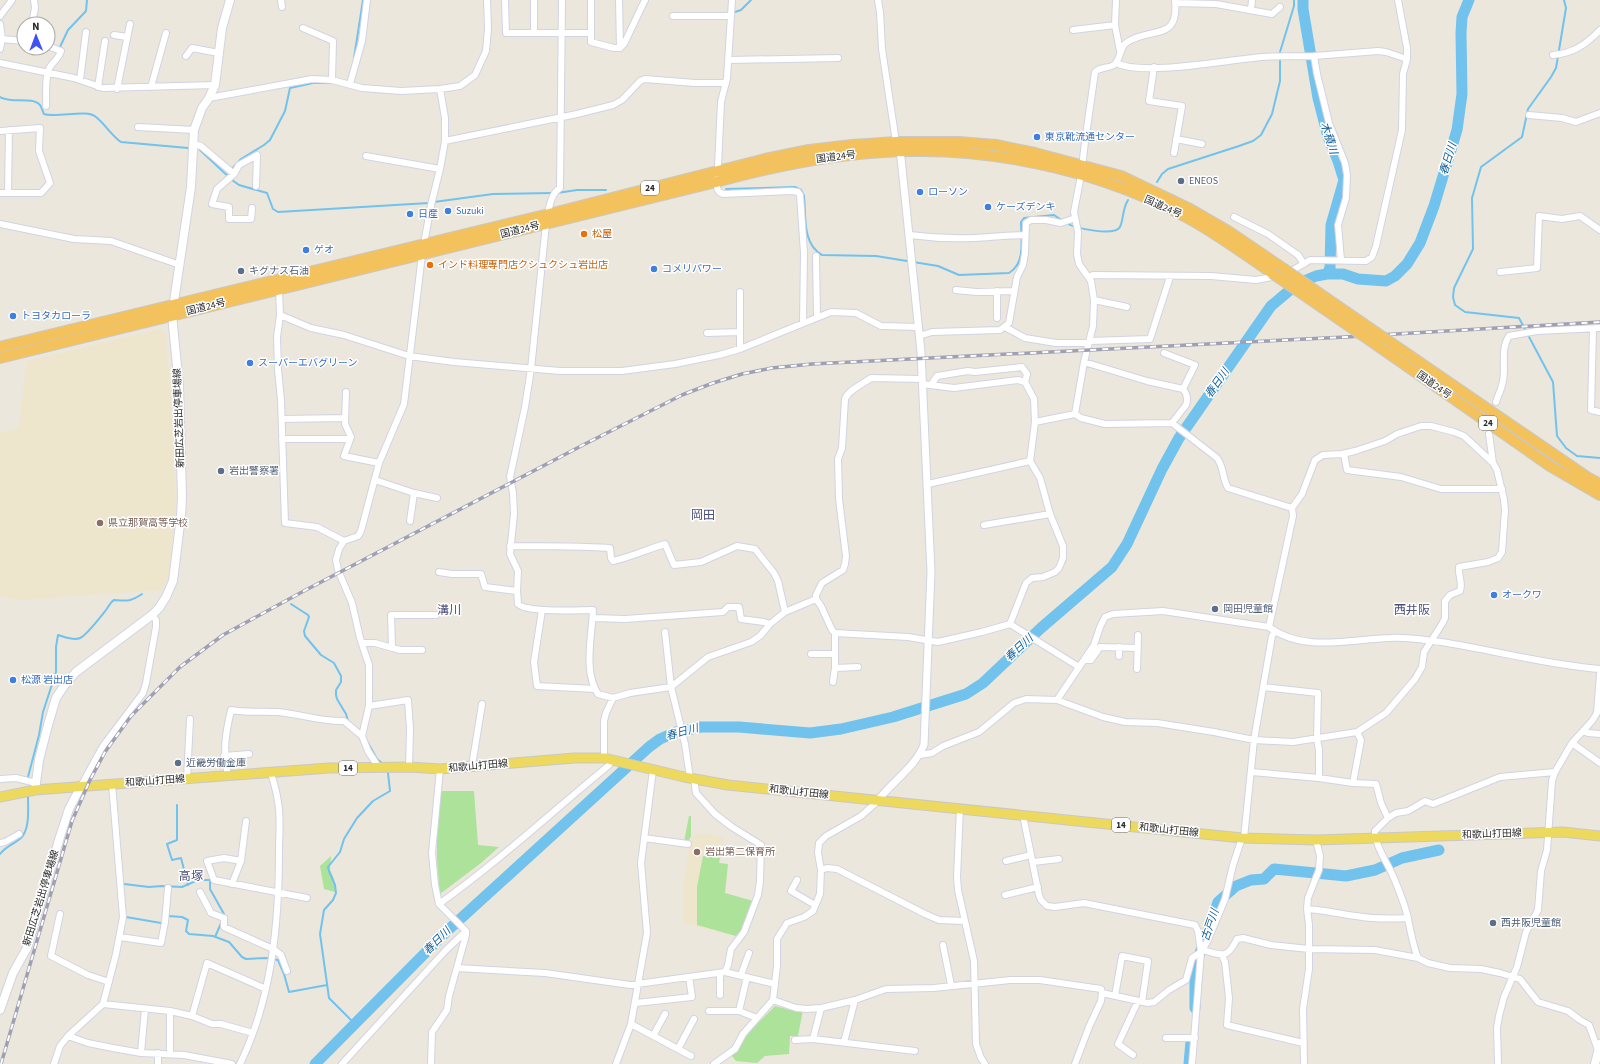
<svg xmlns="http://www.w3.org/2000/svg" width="1600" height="1064" font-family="'Source Sans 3','Noto Sans JP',sans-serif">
<rect width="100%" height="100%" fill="#ece7dc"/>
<path fill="#ede5cc" d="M161 329 165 333 171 394 176 509 169 574 162 590 19 600 0 596V433L18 429 27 361Z
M700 834H710L723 838 719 863 728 864 725 893 753 901 736 936 683 923V886L691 837Z"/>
<path fill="#ace29a" d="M441 791H474L478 845 499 847 481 863 440 894 437 860V835Z
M689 816H691V836L688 842H684Z
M331 856 330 870 334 879 335 892 324 889 320 866Z
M703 856 720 858 719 863 728 864 725 893 753 901 742 929 736 936 697 925V887Z
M775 1006 790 1010H803L798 1036H790L789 1054 765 1056 757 1063 736 1061 731 1055 742 1044 748 1033Z"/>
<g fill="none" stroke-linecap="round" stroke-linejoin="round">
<path stroke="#71c2ed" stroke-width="2" d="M1564 0 1566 8 1556 68 1551 77 1528 109 1522 137 1481 167 1472 198 1473 249 1454 288 1453 297 1455 305 1465 312 1519 318 1553 382 1557 436 1566 448 1577 456 1600 458
M735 12 741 10 751 0
M59 49 68 30 86 11 87 0
M354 58 363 0
M0 97C11 104 32 96 40 105 42 108 43 112 44 114 58 118 87 109 96 117 105 124 111 135 121 142L188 148
M200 150 232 180 239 185 267 193 273 209 278 212 429 203
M231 170 241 159 264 145 270 140 285 111 290 88 313 83H333
M1157 182 1162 174 1168 169 1239 146 1253 141 1261 135 1272 114 1280 81V52L1294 6V0
M726 189 795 187 801 190 804 196C806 216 802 244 822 255L876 256 938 266 959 275 1009 273C1026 263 1021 239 1021 222L1024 218 1054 215 1063 221
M557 193 577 190H606
M434 202 493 194 553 193
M1066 223C1075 228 1114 237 1120 227 1124 218 1122 210 1128 200
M291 604 308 615 309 617 304 631 305 636 321 655 334 663 341 676V682L336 690V695L337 699 346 714 348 721
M364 736 377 759 382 763
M28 777 39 735 43 712 56 672V647L58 635C65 637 74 641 80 638 86 636 102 615 106 610 109 606 110 602 114 600 127 601 130 602 142 594
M177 805V840L167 844 172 860 181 858 188 885
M0 854C5 847 14 844 21 838 30 829 28 809 28 797
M124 884 149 887 162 886 182 887 198 880H210V889L224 914 223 917
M126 917 161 923 163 921
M167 918 169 916 182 917 188 920 186 931 189 934 213 936 229 942 242 957 246 959 266 958 278 960 284 974 289 992 327 985
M215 937 222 921
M355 1024 329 998 320 934 324 910 333 900 336 893 335 885 329 871 328 867 340 852 344 839 357 818 373 801 390 791 388 773"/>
<path stroke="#71c2ed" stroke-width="11" d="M1303 0V9L1318 98 1328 137 1338 161 1344 180 1331 225 1330 268 1327 274
M1195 1008V967L1218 902 1236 886 1251 880 1264 879 1274 869 1346 876 1375 870 1402 858 1439 850
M315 1064 447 931 649 747 660 739 676 732 701 727H739L810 733 841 729 893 717 966 694 983 683 1041 628 1112 567 1127 544 1162 469 1179 438 1271 306 1297 284 1316 276 1327 274H1343L1358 279 1386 281 1395 276 1407 264 1420 243 1434 206 1457 130 1462 94 1461 33 1462 17 1469 0
M1189 1064 1191 1041"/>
<g stroke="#d2d3e3" stroke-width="8">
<path id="minor" d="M281 0 282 7
M505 0 506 33H591V42L614 48H620L624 44 645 0
M534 0V32
M562 0 560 188C549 195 549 212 546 224L531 369 525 407 510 477 513 493 514 514 510 554 518 571 517 591 518 604C527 613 578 610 593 610 592 637 583 671 598 694L613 698 630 693 671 687 708 657 751 642 760 636 770 624 785 612 816 599
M619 0 620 48
M732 0 727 78 721 102 717 188 719 192 723 194 792 191 798 192 800 195 804 253 803 322
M878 0 880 12 882 49 896 142
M1116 0 1115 25 1120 51
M1175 3 1216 4 1272 14 1280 7
M1251 10 1252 0
M0 16 12 0
M673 16H731
M0 24 2 39 0 49
M32 24 35 8 34 0
M303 28 333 41 332 80
M1073 30 1115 25
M591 33V0
M114 35 127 37
M2 39 24 41
M1553 55C1574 53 1585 45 1600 30
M186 56 192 48 219 53
M729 60 838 58
M0 63 74 78 103 88 215 85
M1116 63C1142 76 1221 61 1253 58 1273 55 1294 57 1314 56
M1154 67 1149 101 1182 106 1174 153
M80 80 86 32
M350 84 362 41 367 0
M98 87 105 41
M151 87 166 33
M117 89 130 24
M209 98 312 79 332 80 362 88 401 91 440 89 460 86 475 75 486 51 488 29 487 0
M46 106C47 95 44 77 50 67 54 61 59 58 61 51L48 46
M1529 115 1562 118 1576 122 1600 113
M138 127 194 130
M0 131 40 128 39 151 50 183 41 193H0
M1176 139 1202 144
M445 141 577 114 613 105 622 100 640 81 645 79 695 83H726
M194 144 201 146 234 174 239 165 257 155 256 186
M366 156 440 169
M234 174 217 189 212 204 229 207V219H251L252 208
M8 193 9 130
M1234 217 1268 234 1298 255 1304 264
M0 224 74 239 111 241 180 265
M910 235C932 238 953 239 975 238 992 237 1008 235 1025 235
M816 256 817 316
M1341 260 1338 225 1346 198 1347 175 1345 163 1329 123 1317 74 1314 56 1378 51 1386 52 1407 59
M1500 272 1537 268 1539 216 1562 219 1580 216 1600 230
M1288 273 1310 260 1366 261 1372 257 1376 246 1402 130 1403 74 1407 59V48L1398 0
M1088 277 1093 275 1211 276 1256 280 1277 276
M279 289 280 315 311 328 344 335 409 356 454 362 560 371H622L675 364 719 355 740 349 831 312 856 313 881 326 918 327
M956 290 976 292 1014 291
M997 291V318
M740 292V349
M1094 300 1127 307
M280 315 277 337 278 370 281 400 285 523 317 527 344 541
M1005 327 1025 338 1056 343H1089
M1593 329 1591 410 1600 412
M707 333 740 332
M919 336 932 332 1000 330 1009 323 1017 277 1023 265 1025 253 1026 223 1031 220H1046L1061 223 1075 218
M1090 341 1150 339 1170 277
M1164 353 1195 365 1183 389
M1084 362 1147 381 1183 389C1187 393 1188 400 1186 405L1172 423
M922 379 871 378C863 384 848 390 845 399L842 448 838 459 839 499 846 556 845 564 843 570 822 583 816 595V599L821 606 832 630 835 633 908 637 938 642 982 632 1010 624 1079 667
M922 384 954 388 1018 380 1025 382 1034 399 1035 422 1030 461 1040 478 1050 514 1063 546V558L1059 568 1055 572 1043 577 1032 578 1026 583 1010 624
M931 385 937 376 968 371 975 372 1022 367 1027 374 1025 382
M346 392 345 424 351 437 344 456 379 463
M1496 402C1498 395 1502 388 1503 381 1506 366 1500 350 1509 336L1537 331 1600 328
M1075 414 1084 362 1093 326 1094 300 1091 281 1079 264 1077 254 1078 232 1074 212 1081 175 1085 142 1095 72C1101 66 1110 69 1115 64 1122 56 1119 46 1129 41 1154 27 1179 41 1175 0
M1075 414 1081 418 1105 424 1172 423 1217 458C1224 467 1222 478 1228 488L1292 508
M282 419 345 418
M1035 422 1075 414
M1489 434 1493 463
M282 439H350
M1344 454 1347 470 1401 477 1441 489H1502
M375 480 414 493 437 498
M928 484 1030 461
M410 521 414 493
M984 525 1050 514
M510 546C544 546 577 546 610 548L611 558 613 561C631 557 648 549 665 544L674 565 701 562 737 546 755 549 774 573 778 581 785 612
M439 572 452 574H481L485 587 517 591
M542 610 534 662 537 686 595 689
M593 618 625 619 723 612 728 607H739L741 619 764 622 770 624
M665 632 671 687 685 744 690 778
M362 643H375L400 650H422
M392 647 391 615H436
M811 654H835
M1119 656V647
M1084 660H1091L1100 647 1138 648
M835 668 858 667
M1137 669 1138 635
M833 682 835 668V633
M1263 687 1318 693 1317 739 1319 750V778L1353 783
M1057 700 1094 645 1100 627 1105 617 1113 614 1163 611 1269 627
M369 706 408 700 410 729 409 767
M1584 730 1588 733 1600 734
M1357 732 1361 740 1353 783 1376 784 1381 803 1388 818
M1572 743 1600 763
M920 755 932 753 943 746 979 732 1014 703 1026 699 1057 700 1103 717 1125 722 1157 723 1214 732 1254 740 1293 742 1357 732 1386 713 1415 679 1422 667 1424 652 1442 624 1445 618V601L1450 595 1460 591C1463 583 1458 576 1459 567L1488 562 1498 558 1502 552 1505 510 1504 500 1497 470 1493 463 1464 436 1454 432 1431 426H1421L1397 434 1385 441 1355 451 1342 454 1323 455 1315 460 1302 494 1292 508 1293 516 1269 627C1303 653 1351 639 1390 638 1408 637 1424 640 1441 642 1494 650 1547 665 1600 669
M224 756 249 754
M604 758V721L606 713 613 698
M472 766 482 704
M379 768 368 751 362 736 369 706V665L360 638 352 603 338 570 336 560 339 549 344 541 358 536 361 531 379 463 404 404 422 255 431 205 440 169 445 141V118L440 89
M1251 772 1319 778
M228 776C223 749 225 736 231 710 247 713 262 711 277 712 300 714 322 722 344 721L362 736
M0 779 16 778 36 783
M187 779 190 719
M694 779 696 793 715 814 732 827 761 845 760 881 758 895 744 932 731 949 728 965 725 972
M81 786 103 746 143 693 146 683 156 627V620L152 615
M960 808 957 877 958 890 974 961 976 1044 981 1058 985 1064
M1023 815 1039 895 1041 900 1047 906 1055 907 1084 903 1195 925 1198 931 1201 952 1192 1064
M644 838 688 844
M1244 838 1254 740 1272 636 1275 631
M0 843 5 842 19 834
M241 861 224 858 207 861 214 880 307 898
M1006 861 1031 855
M1033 862 1059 859
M821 870 827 868 837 869 925 914 939 920 964 921
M797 880 791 891 815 905
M232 884 241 861 246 821
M200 892 211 913 224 918V927L273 949 281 955 287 971
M1005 895 1038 887
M439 904C498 862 552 812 608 766L612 760
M1307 909C1325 910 1338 914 1356 916 1373 919 1390 919 1408 918
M60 914 51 956 88 975 109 982
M120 937 161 943 165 922 168 888
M943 945 951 985
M1203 950C1223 956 1227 959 1237 939L1243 938 1271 945 1309 949 1375 950 1418 958 1428 963 1450 968 1481 969 1500 973 1520 979 1538 1002 1568 1011 1580 1020 1589 1025 1598 1050
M1222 955 1225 962 1229 998 1227 1025 1303 1043
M1418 958C1413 946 1411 933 1408 919 1405 904 1399 890 1393 876 1387 862 1375 846 1375 831L1388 818 1396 813 1408 811 1425 801 1433 804 1500 777 1555 772
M457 968 545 973 630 985 725 972 775 984
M720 973V995
M741 975 749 953
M1115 996 1122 956 1148 961 1142 1002
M773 1000 796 1008 807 1009 821 1008 855 1000 886 989 934 988 1010 980H1040L1101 989 1102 993 1148 1003 1154 1002 1169 990 1186 980 1192 958 1201 952 1207 942 1225 899 1233 865 1242 838
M636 1003 692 997 689 977
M103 1004 170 1011 192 1016 212 1024H221L253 1033
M709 1011H739L757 1018
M739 1011 747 977
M192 1016 207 963 266 989
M631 1024 691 1056
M68 1036 88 1043 113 1048 141 1053 184 1055 232 1064
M653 1036 665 1014
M1166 1038H1195
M813 1039 821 1008
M795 1040 813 1039 915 1051
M844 1042 855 1000
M678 1049 694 1019
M141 1053 145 1009
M158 1053V1064
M170 1053V1011
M1133 1055 1118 1044 1138 1001
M54 1064 60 1046 68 1036 103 1004 116 954 123 917 112 784
M240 1064C272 998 279 923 279 851 279 835 281 818 278 802 277 793 274 783 271 773
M342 1064 446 950 466 931
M431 1064 432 1032 447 1010 449 996 466 935V931L439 904 435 885 432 853 440 769
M616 1064 631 1024 647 933 641 863 653 770
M714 1064 735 1049 743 1034 773 1000 777 966V939L787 923 804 917 813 911 820 894 821 870 818 853 819 843 826 836 861 816 879 800
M1075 1064 1089 1027 1101 1001 1102 993
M1304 1064 1303 1009 1309 969V925L1307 909 1308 898 1319 870 1320 856 1316 840
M1498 1064 1497 1028 1499 1016 1504 997 1517 967 1526 932 1538 910 1541 871 1547 850 1552 781 1555 772 1572 743 1592 721 1597 713 1600 674"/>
</g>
<g stroke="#d2d3e3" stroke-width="9">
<path id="tertiary" d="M879 799C893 781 915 767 924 745L931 572 921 352 901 158 898 148"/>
</g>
<g stroke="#d2d3e3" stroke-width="10">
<path id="secondary" d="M35 790 39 760 48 725 56 698 64 686 76 672 152 615 159 608 166 597 173 581 181 516 182 497 179 386 172 315 191 187 194 130 202 108 209 98 215 85 222 28 230 0
M0 1010 13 973 27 948 59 840 69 809 81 786
M1595 1064 1600 1044"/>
</g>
<g stroke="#c8c8c8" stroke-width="11">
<path id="primary" d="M0 797 35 790 329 768 409 767 440 769 574 758H604L684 777 728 785 1242 838 1316 840 1563 832 1600 836"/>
</g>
<g stroke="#c8c8c8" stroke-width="12">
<path id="trunk" d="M1390 342 1587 477 1600 484
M1378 346 1550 466 1600 495
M0 347 549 214 765 159 809 150 852 145 896 142H959L996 145 1035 153 1121 176 1190 209 1228 231 1284 269
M0 358 716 182C781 164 848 151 916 151 1006 150 1106 174 1186 217 1216 233 1244 254 1272 273"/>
</g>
<use href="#minor" stroke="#fff" stroke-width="6"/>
<use href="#tertiary" stroke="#fff" stroke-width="7"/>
<use href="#secondary" stroke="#fff" stroke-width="8"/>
<use href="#primary" stroke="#eed95f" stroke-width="9"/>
<use href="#trunk" stroke="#f4c25c" stroke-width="10"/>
<g stroke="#9fa0b4" stroke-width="3.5">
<path id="rail" d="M1 1064 72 821 90 780 105 752 131 716 180 667 223 635 302 592 585 444 682 395 713 383 742 374 772 368 812 364 1346 337 1600 322"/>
</g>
<use href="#rail" stroke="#fff" stroke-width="2" stroke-dasharray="6" stroke-linecap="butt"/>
<g stroke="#c8c8c8" stroke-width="12" stroke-linecap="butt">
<path id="trunk-bridge" d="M1284 269 1390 342
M1272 273 1378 346"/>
</g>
<use href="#trunk-bridge" stroke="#f4c25c" stroke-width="10"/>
</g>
<g fill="#3f7fe0" stroke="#fff" stroke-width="1.5">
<circle cx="1037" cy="137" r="4"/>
<circle cx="920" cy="192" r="4"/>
<circle cx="988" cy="207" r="4"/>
<circle cx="448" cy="211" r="4"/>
<circle cx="410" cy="214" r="4"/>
<circle cx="306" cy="250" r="4"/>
<circle cx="654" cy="269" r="4"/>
<circle cx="13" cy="316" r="4"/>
<circle cx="250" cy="363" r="4"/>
<circle cx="1494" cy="595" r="4"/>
<circle cx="13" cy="680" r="4"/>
</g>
<g fill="#5c6f8a" stroke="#fff" stroke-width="1.5">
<circle cx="1181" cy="181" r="4"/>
<circle cx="241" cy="271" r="4"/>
<circle cx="221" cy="471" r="4"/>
<circle cx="1215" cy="609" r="4"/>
<circle cx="178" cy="763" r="4"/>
<circle cx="1493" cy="923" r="4"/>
</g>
<g fill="#e8710a" stroke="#fff" stroke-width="1.5">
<circle cx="584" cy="234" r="4"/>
<circle cx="430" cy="265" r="4"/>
</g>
<g fill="#8d6e63" stroke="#fff" stroke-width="1.5">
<circle cx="100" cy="523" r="4"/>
<circle cx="697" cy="852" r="4"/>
</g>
<g text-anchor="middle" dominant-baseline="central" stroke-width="3" stroke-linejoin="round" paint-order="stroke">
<g fill="#fff" stroke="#6a6a6a" stroke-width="1">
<rect x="641" y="181" width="18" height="14" rx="3"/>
<rect x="1479" y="416" width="18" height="14" rx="3"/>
<rect x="339" y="761" width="18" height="14" rx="3"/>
<rect x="1112" y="818" width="18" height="14" rx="3"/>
</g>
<g font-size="9" font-weight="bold" fill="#2a2a2a">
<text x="650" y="188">24</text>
<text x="1488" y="423">24</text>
<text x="348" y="768">14</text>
<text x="1121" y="825">14</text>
</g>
<g font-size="10" fill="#366cbe" stroke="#fff" text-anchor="start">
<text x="1045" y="137">東京靴流通センター</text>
<text x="928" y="192">ローソン</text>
<text x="996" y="207">ケーズデンキ</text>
<text x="456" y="211">Suzuki</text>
<text x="418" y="214">日産</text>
<text x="314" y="250">ゲオ</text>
<text x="662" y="269">コメリパワー</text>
<text x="21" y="316">トヨタカローラ</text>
<text x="258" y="363">スーパーエバグリーン</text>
<text x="1502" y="595">オークワ</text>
<text x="21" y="680">松源 岩出店</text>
</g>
<g font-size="10" fill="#2a2a2a" stroke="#fff">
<text transform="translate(836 157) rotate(-7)">国道24号</text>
<text transform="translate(1163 207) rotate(24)">国道24号</text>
<text transform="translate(520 230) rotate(-14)">国道24号</text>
<text transform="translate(206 307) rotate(-14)">国道24号</text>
<text transform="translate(1434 385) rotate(35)">国道24号</text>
<text transform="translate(179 418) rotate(-92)">新田広芝岩出停車場線</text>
<text transform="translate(478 766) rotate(-5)">和歌山打田線</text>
<text transform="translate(155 781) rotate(-4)">和歌山打田線</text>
<text transform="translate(799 792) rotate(6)">和歌山打田線</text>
<text transform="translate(1169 830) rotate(6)">和歌山打田線</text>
<text transform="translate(1492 834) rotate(-2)">和歌山打田線</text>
<text transform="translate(41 898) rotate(-73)">新田広芝岩出停車場線</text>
</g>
<g font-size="10" fill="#4e5e75" stroke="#fff" text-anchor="start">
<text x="1189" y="181">ENEOS</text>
<text x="249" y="271">キグナス石油</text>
<text x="229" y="471">岩出警察署</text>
<text x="1223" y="609">岡田児童館</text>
<text x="186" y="763">近畿労働金庫</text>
<text x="1501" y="923">西井阪児童館</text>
</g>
<g font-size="10" fill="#c56008" stroke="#fff" text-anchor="start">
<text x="592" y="234">松屋</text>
<text x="438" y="265">インド料理専門店クシュクシュ岩出店</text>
</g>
<g font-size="10" fill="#785e54" stroke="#fff" text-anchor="start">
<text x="108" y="523">県立那賀高等学校</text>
<text x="705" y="852">岩出第二保育所</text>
</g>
<g font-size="11" font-style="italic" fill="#0f5e99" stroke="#fff">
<text transform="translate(1329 138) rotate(73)">木積川</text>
<text transform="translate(1448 159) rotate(-73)">春日川</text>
<text transform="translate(1217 383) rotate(-55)">春日川</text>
<text transform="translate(1019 648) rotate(-43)">春日川</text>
<text transform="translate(682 732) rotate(-15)">春日川</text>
<text transform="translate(1210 925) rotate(-71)">古戸川</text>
<text transform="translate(437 941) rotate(-45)">春日川</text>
</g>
<g font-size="12" fill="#4b507a" stroke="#fff">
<text x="703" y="515">岡田</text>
<text x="449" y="610">溝川</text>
<text x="1412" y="610">西井阪</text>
<text x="191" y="876">高塚</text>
</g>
</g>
<g transform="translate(36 36) rotate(359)"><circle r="19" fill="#ffffff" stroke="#aaaaaa"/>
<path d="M0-3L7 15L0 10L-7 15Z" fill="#3e52f7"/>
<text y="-6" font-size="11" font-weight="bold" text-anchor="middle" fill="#2a2a2a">N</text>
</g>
</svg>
